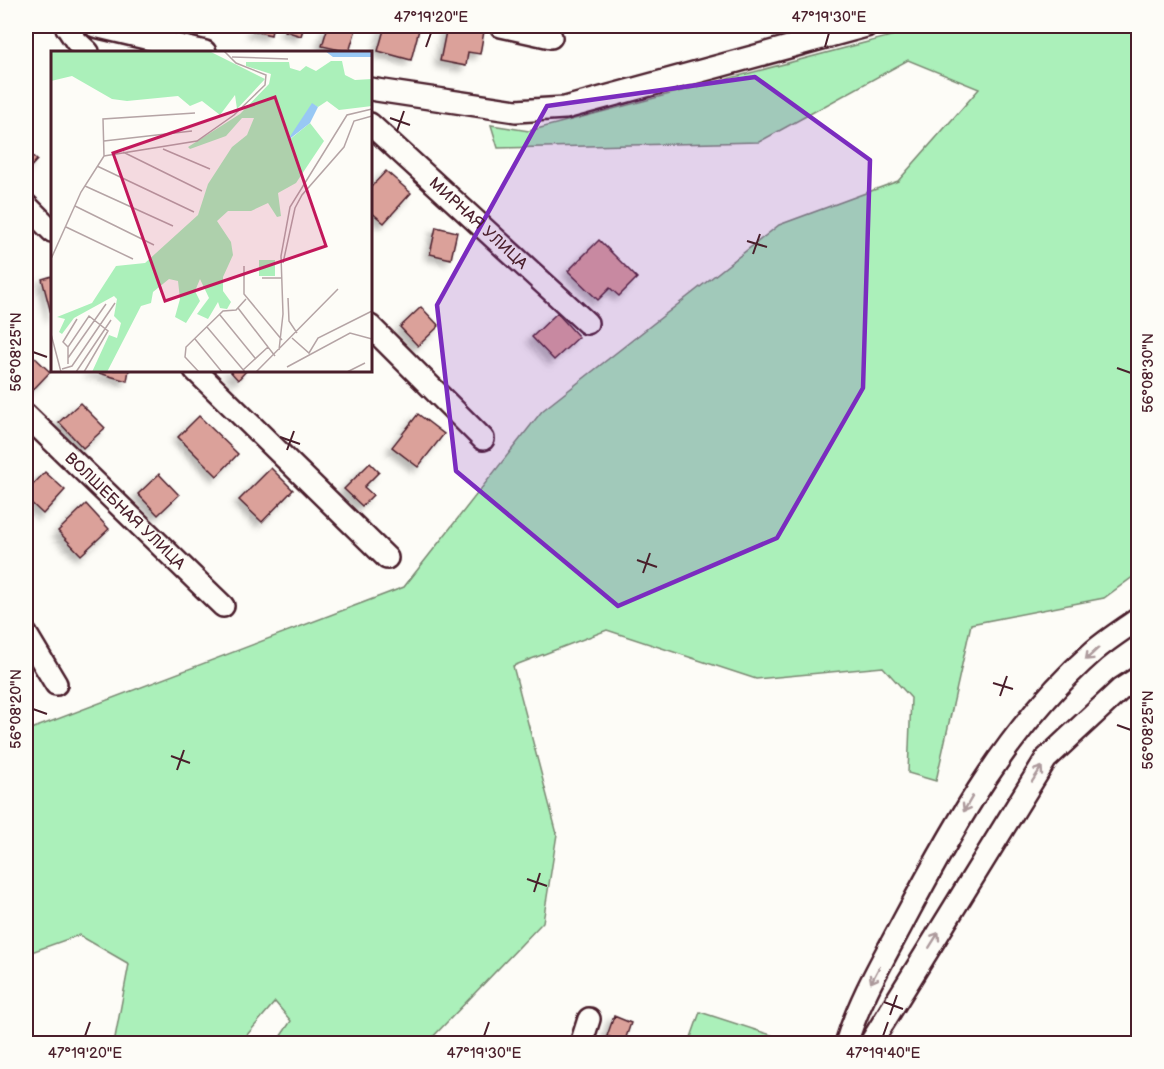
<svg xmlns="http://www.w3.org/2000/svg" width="1164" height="1069" font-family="'Balsamiq Sans',sans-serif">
<defs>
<filter id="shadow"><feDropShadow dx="-5" dy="5" stdDeviation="3" flood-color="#0004"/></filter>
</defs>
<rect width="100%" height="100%" fill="#fdfcf7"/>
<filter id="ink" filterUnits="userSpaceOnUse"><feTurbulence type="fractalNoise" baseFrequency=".0167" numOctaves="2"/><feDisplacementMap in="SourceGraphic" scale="12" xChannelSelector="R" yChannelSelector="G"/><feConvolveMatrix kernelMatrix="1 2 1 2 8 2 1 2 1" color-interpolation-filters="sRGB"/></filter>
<g filter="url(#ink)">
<path fill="#abf0ba" stroke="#7a8872" stroke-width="1.5" d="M916 26H1138V573L1104 598 971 624 936 781 908 773 911 698 883 667 756 679 607 630 513 666 557 834 543 922 427 1043H276L291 1021 275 1002 240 1043H114L129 964 79 935 26 954V731L404 587 542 411 779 225 898 181 979 89 908 60 759 142 498 148 491 125 529 131 902 33Z
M700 1012 796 1043H689Z"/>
<path fill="#dba19a" stroke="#4a1f2b" stroke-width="1.5" filter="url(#shadow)" d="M255 26H273L271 35 253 31Z
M286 26H304L301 36 285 31Z
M328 26H357L349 52 322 46Z
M385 26H420L411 60 378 51Z
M447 26H485L480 54 468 52 466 66 440 61Z
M26 150 37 160 26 172Z
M386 171 411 193 384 223 370 211V188Z
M436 227 457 232 451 259 430 254Z
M599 240 637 278 619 296 610 288 598 300 568 271Z
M52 276V317L42 279Z
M421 307 439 326 418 346 400 327Z
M557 313 579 337 554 360 532 337Z
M30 353 50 372 30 393 26 389V358Z
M88 370H129L127 381Z
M229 370H247L238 380Z
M80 403 105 428 83 448 59 422Z
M418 414 444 434 418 467 392 447Z
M199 416 238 454 217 476 178 437Z
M370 463 379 472 364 487 373 495 362 506 344 489Z
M271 468 293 490 262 522 239 500Z
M45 472 65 490 43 514 26 498V492Z
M159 474 179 495 158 515 138 494Z
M86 504 109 529 81 555 58 531Z
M614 1016 631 1023 624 1043 607 1036Z"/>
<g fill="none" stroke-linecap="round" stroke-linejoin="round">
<g stroke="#4a1f2b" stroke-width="26">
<g id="minor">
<path d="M66 26 76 41 88 52"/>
<path d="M95 26 205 52"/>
<path d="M501 26 551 37"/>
<path d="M370 89 516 111 565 108 866 26"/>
<path id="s1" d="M370 124 587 323"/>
<path d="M26 205 52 231"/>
<path d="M370 326 483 439"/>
<path d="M195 370 387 558"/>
<path id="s2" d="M26 415 223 606"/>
<path d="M26 634 56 684"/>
<path d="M581 1044 589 1019"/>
<path d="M846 1044C859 1000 883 960 904 920 956 822 1010 725 1094 651 1108 639 1124 629 1138 619"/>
<path d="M870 1044 1046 759 1121 689 1138 678"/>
</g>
</g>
<use href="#minor" stroke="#fdfcf7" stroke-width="21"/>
</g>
<defs><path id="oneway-shaft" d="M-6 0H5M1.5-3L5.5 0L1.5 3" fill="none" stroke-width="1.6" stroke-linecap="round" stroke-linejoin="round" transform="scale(1.5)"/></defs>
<g stroke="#ac999b">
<use href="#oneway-shaft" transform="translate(1092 654) rotate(137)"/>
<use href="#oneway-shaft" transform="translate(1037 774) rotate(-57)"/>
<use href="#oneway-shaft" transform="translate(968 804) rotate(120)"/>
<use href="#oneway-shaft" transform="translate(934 940) rotate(-58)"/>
<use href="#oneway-shaft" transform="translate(875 975) rotate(118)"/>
</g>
</g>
<path fill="#7b2cbf" fill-opacity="0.2" stroke="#7b2cbf" stroke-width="4.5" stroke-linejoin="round" d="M755 77 870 160 863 388 777 538 618 606 456 471 437 305 547 106Z"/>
<path fill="none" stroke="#4a1f2b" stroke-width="2" d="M426 47 431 33M825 47 829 33M390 118 410 125M397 131 404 111M747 241 767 247M753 254 760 234M33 352 47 357M1117 368 1131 373M280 437 300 444M287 450 294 431M637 560 657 567M643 573 650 553M993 683 1013 689M1000 696 1007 676M33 709 47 714M1117 725 1131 730M171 756 190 763M177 770 184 750M527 879 547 886M534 892 540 873M884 1002 903 1009M890 1015 897 995M85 1036 90 1022M484 1036 489 1022M883 1036 888 1022"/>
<g text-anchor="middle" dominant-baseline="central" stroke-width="4.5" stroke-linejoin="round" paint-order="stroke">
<g font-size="16" fill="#4a1f2b" stroke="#fdfcf7">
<text stroke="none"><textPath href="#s1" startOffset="147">МИРНАЯ УЛИЦА</textPath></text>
<text stroke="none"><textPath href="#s2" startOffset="138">ВОЛШЕБНАЯ УЛИЦА</textPath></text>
</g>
</g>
<g transform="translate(51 51)">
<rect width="321" height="321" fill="#fdfcf7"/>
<path d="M0 0H158L214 28 186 58 184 44 169 64 151 50 139 55 127 45 76 50 61 48 21 25 0 30ZM280 10H291L294 24 304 29 321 28V55L288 59 276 50 267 56 261 53 238 89 259 72 273 90 245 132 227 142 230 165 226 166 217 152 200 160H177L166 170 180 191 182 204 172 226V240L180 251 176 258 169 257 167 251 157 268 146 263 158 247 149 228 144 240 149 250 135 272 124 266 129 248 127 230 118 228 102 241 100 252 90 255 56 321H41L58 284 66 287 70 272 63 265 66 248 63 245 23 267 11 283 8 281 14 268 6 266 41 252 65 215 94 212 147 164 157 133 181 96 196 84 203 67H191L175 85 139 98 137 96 189 63 218 33 220 23 195 15V11H238L239 17 249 20 255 15 265 20ZM208 209H224V225H208Z" fill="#abf0ba"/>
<path d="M274 0H321V6H282ZM261 52 267 56 259 72 236 90Z" fill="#98c8f4"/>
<path fill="none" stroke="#b5a4a5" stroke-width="1.5" d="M181 6 237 8M53 90 141 80M112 98 159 118M72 101 151 140M53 105 52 68 144 62M46 115 143 161M34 135 122 175M24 155 103 194M15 176 82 208M0 208 30 141 53 105 146 90 183 64 214 34 215 24 185 12 173 0M232 212 244 157 251 144 293 96 303 70 321 65M193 215V243L231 289M211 227H231M237 247 238 270 246 282M187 257 217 296M169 264 204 307M156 276 194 321M0 283 10 321M241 287 258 302 267 287 321 260M144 288 171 321M17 296 12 291 26 268M228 299 232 263 230 205 239 156 296 64 321 58M17 307 55 253M17 313V296L38 265 57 280 33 321M236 316 299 282 321 288M11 318 21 315 64 252M192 319 217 296 224 305M25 321 60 269M148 321 134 306 135 296 172 260 185 259 195 248M205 321 287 238M296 321 314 312"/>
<path fill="#c2185b" fill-opacity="0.15" stroke="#c2185b" stroke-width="3" d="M224 46 275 195 114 250 62 102Z"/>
<rect width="321" height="321" fill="none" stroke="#4a1f2b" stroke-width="3"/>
</g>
<rect width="1164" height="1069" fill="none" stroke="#fdfcf7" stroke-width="66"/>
<rect x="33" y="33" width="1098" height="1003" fill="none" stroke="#4a1f2b" stroke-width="2"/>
<g font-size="15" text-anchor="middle" fill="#4a1f2b">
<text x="431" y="22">47°19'20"E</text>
<text x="829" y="22">47°19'30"E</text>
<text transform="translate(16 352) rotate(-90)" y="5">56°08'25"N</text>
<text transform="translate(1148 373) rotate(-90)" y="5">56°08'30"N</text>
<text transform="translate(16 709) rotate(-90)" y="5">56°08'20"N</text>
<text transform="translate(1148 730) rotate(-90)" y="5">56°08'25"N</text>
<text x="85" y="1058">47°19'20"E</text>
<text x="484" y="1058">47°19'30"E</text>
<text x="883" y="1058">47°19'40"E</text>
</g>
</svg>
